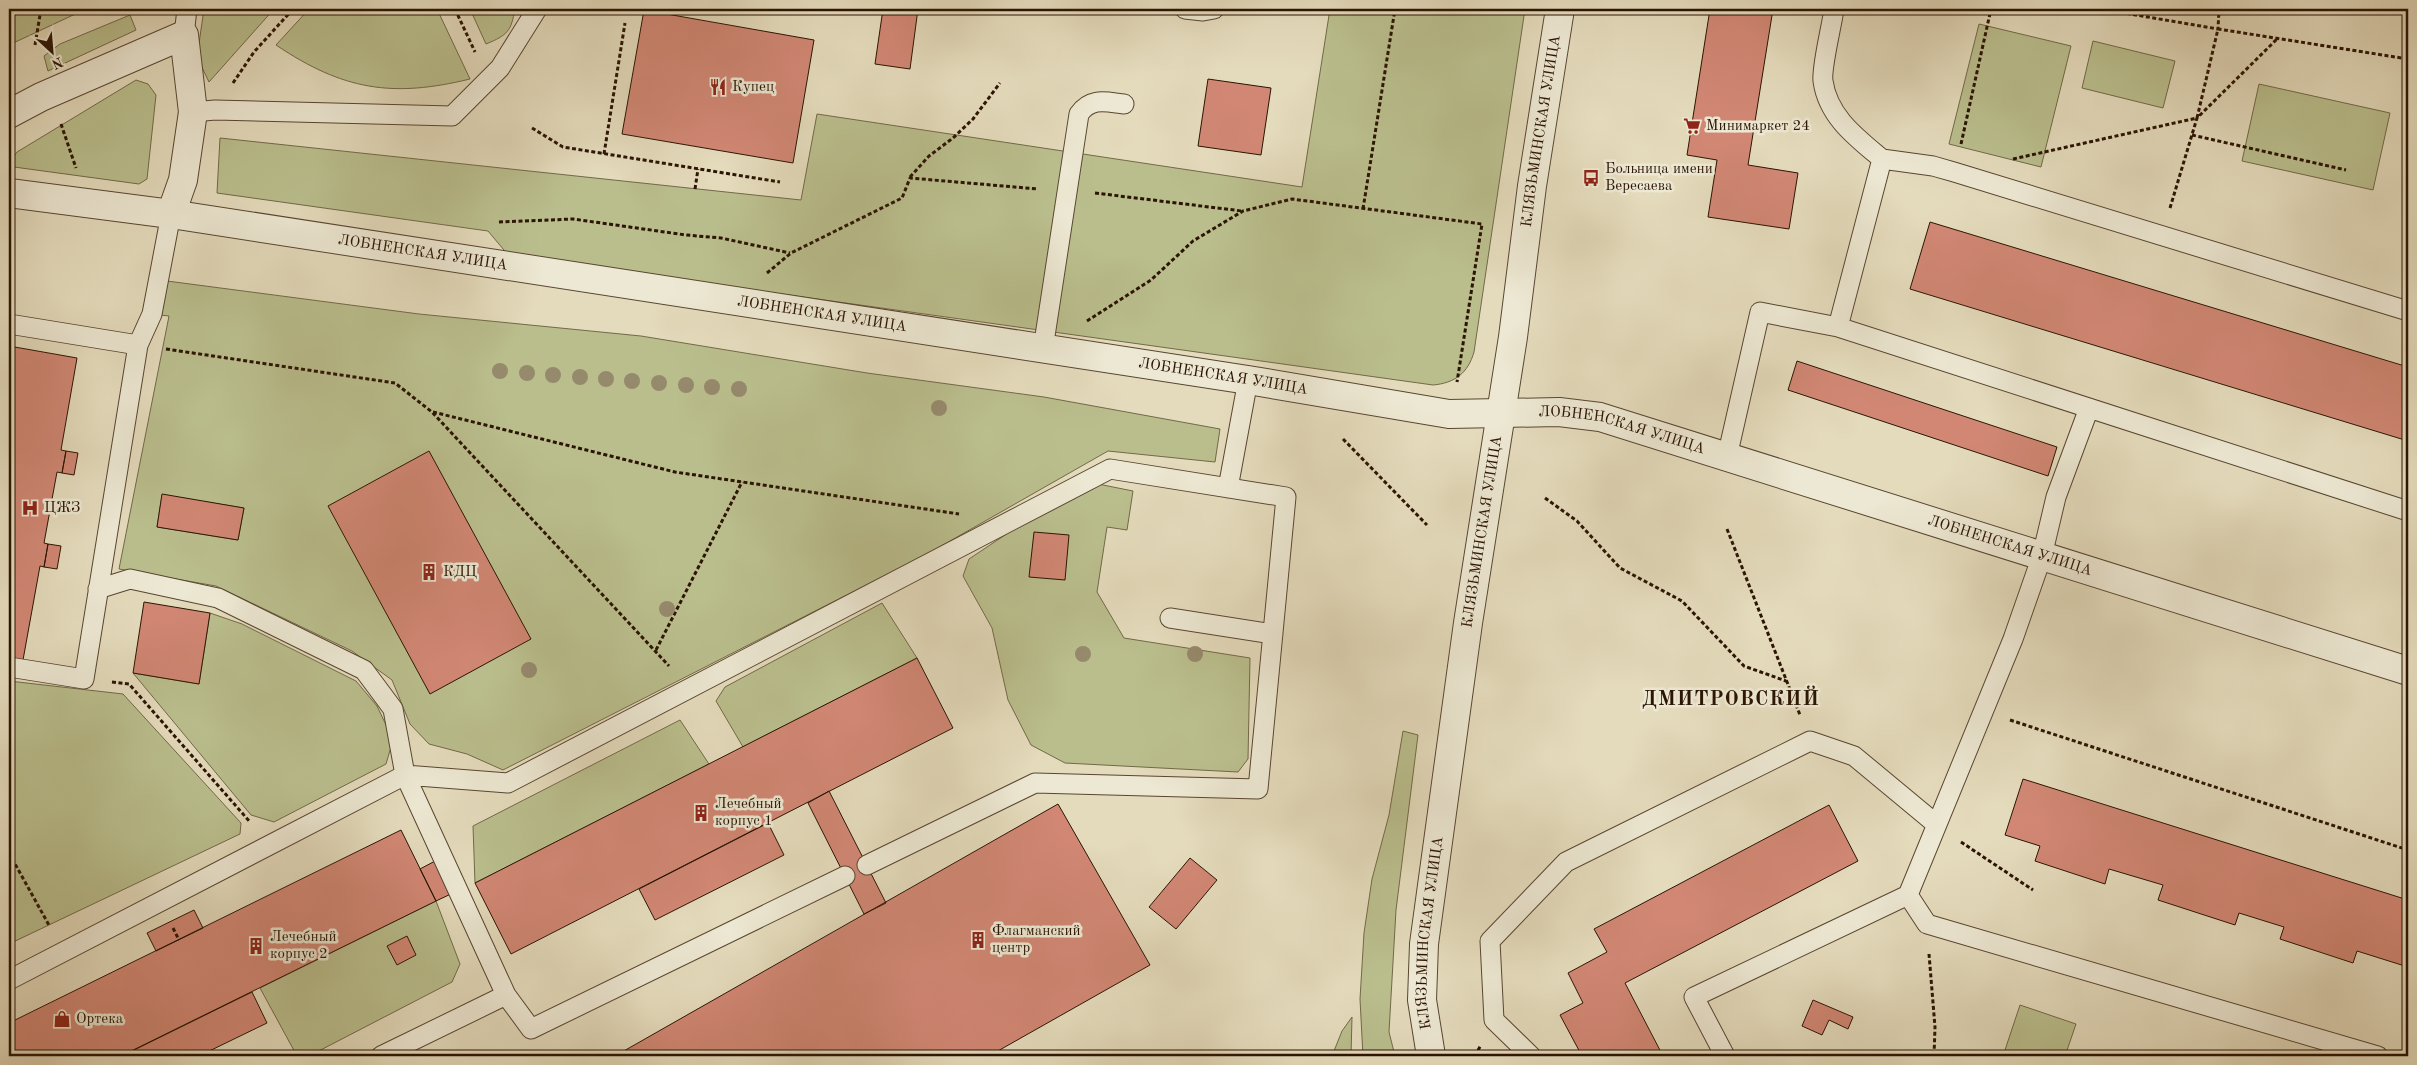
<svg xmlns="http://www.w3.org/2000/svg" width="2417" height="1065" font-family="'Old Standard TT',serif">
<rect width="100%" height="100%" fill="#e4dbbc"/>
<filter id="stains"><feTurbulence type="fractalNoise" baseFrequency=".004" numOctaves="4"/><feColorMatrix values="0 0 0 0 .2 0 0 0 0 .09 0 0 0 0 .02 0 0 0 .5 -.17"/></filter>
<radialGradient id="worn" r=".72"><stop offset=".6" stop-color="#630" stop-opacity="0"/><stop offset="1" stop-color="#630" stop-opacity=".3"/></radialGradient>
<path fill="#babe8d" stroke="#726948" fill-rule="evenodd" d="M9 9H86L9 45Z
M204 9H274L209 82 197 57Z
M309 9H437L470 79C392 98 343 90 276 45Z
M470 9H515C511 31 508 35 486 44Z
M1330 9H1525L1474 352C1468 373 1455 383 1433 385L509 256 488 231 217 193 220 138 801 200 817 114 1302 187Z
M130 15 136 30 48 71 44 56 60 44Z
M1979 24 2071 46 2041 167 1949 144Z
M2093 41 2175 61 2163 108 2082 88Z
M136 80 148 84 156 95 147 179 139 184 14 167 11 160 17 152Z
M2259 84 2390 113 2373 190 2242 161Z
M167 281 419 314 641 336 867 373 1044 397 1220 429 1215 462 1108 451 929 553 503 770 467 754 429 744 410 724 392 680 352 651 216 586 119 569 169 316 160 315ZM162 495 244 508 238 540 157 527Z
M1098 484 1133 491 1127 530 1107 527 1097 592 1124 638 1250 658 1248 759 1238 772 1065 763 1031 745 1008 700 992 628 963 576 969 559 1011 531Z
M882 603 917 658 743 747 716 701 725 687Z
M210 613 242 624 356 681 377 706 387 727 391 747 386 764 274 822 251 815 133 673 199 684Z
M9 681 123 694 241 823 240 834 9 944Z
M680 720 709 764 475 883 473 826Z
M1403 731 1418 735 1396 910 1389 1032 1395 1056H1363L1360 999 1364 933 1372 879 1389 815Z
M436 901 460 964 452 982 309 1056H297L260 988Z
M2020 1005 2076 1024 2065 1056H2003Z
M1352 1017 1351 1056H1332L1342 1031Z"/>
<path fill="#d18774" stroke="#2b1403" d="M883 9H918L910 69 875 64Z
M1710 9H1773L1748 165 1798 173 1789 229 1708 217 1717 160 1687 155Z
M644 10 814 40 793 163 622 134Z
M1208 79 1271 88 1261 155 1198 146Z
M1930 222 2408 367V441L1910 289Z
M9 346 77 358 61 450 66 451 62 473 57 472 44 543 48 544 44 567 40 566 23 660 9 657Z
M1797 361 2057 447 2048 476 1788 390Z
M66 451 78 453 74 475 62 473Z
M429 451 531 639 430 694 328 506Z
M162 494 244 508 238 540 157 527Z
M1034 532 1069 535 1065 580 1029 577Z
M48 544 61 546 57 569 44 567Z
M144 602 210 613 199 684 133 673Z
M917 658 953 728 511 954 475 883Z
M2023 779 2408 900V967L2357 951 2353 963 2280 939 2284 927 2239 913 2235 925 2158 900 2163 885 2109 869 2105 884 2035 861 2040 846 2005 835Z
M829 791 886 903 864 914 808 803Z
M1058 804 1150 965 989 1056H615Z
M1829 805 1858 861 1625 983 1663 1056H1582L1560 1015 1583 1003 1568 973 1607 952 1594 929Z
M768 823 784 855 655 920 639 889Z
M401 830 436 901 121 1056H9V1023Z
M1190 858 1217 880 1176 929 1149 907Z
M437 860 453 893 436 901 420 869Z
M194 910 203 928 156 951 147 933Z
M407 936 416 955 397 965 387 946Z
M252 992 267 1023 199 1056H127L126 1054Z
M1813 1000 1853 1017 1848 1029 1829 1020 1822 1035 1802 1026Z"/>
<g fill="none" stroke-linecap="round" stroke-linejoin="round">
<g stroke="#594631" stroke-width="21">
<path id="service" d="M1185 9 1203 11 1214 9
M1834 9C1832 25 1821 68 1823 81 1828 117 1857 138 1882 159
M184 35 187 9
M193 112 215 110 452 116 500 68 537 9
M2408 311 1954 172 1933 166 1882 159 1838 327 2408 511
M9 324 138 345 84 679 9 667
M138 345 152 314 171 214
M1043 349 1079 114C1091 97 1106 102 1124 104
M1727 457 1760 312 1838 327
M1228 488 1248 380
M98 589 130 579 218 598 364 670 393 709 405 775 508 783 1110 469 1286 497 1258 789 1035 783 867 865
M1170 618 1273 634
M1908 895 2013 639 2042 556 2056 497 2089 408
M9 980 405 775 506 995 381 1056
M506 995 531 1029 845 876
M1531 1056 1494 1020 1490 941 1566 862 1810 741 1854 756 1936 824
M1725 1056 1694 997 1908 895 1927 924 2378 1056"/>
</g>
<g stroke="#594631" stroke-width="30">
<path id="minor" d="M9 114 41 97 184 35 193 112 183 180 171 214"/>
</g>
<g stroke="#594631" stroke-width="30">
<g id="tertiary">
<path id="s1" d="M9 193 171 214 1248 380 1449 414 1559 412 1600 417 2408 671"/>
<path id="s2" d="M1431 1056 1422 1000 1424 944 1468 623 1513 337 1532 186 1560 9"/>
</g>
</g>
<path stroke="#2b1403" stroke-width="3" stroke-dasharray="4 2.5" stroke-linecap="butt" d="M455 9 475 52
M2101 9 2218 29 2219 9
M35 45 41 9
M233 83 254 52 293 9
M61 124 76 168
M532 128 563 147 780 182
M2192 135 2346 170
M1961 144 1991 9
M604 154 625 23
M2013 159 2197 118 2218 29 2408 59
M910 177 929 156 953 138 973 119 1000 83
M695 189 698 169
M1095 193 1242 211
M2170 208 2197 118 2277 39
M1363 209 1395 9
M499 222 573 219 686 235 721 238 790 253
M767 273 791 253 902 198 910 178 1038 189
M1087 321 1151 280 1193 241 1243 211 1292 199 1482 224 1457 382
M166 349 395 383 432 412 669 666
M433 412 675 472 959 514
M1343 439 1427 525
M1545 498 1577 521 1620 568 1682 601 1744 666 1786 681
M1727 529 1800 715
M656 650 742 482
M112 682 129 684 250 822
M2010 720 2408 850
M1961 842 2033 890
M9 853 50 927
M173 928 179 940
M1929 954 1935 1027 1934 1056
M1479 1056 1477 1052 1481 1045"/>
<use href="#service" stroke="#ede8d3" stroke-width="19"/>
<use href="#minor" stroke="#ede8d3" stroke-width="28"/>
<use href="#tertiary" stroke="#ede8d3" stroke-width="28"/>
</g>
<g fill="#968a6d">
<circle cx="500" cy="371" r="8"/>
<circle cx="527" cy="373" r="8"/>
<circle cx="553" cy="375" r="8"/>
<circle cx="580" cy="377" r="8"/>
<circle cx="606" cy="379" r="8"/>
<circle cx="632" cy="381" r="8"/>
<circle cx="659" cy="383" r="8"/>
<circle cx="686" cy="385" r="8"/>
<circle cx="712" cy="387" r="8"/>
<circle cx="739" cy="389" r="8"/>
<circle cx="939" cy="408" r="8"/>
<circle cx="667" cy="609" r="8"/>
<circle cx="1083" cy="654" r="8"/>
<circle cx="1195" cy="654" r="8"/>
<circle cx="529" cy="670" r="8"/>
</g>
<defs>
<g id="restaurant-bare" transform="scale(1.35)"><path d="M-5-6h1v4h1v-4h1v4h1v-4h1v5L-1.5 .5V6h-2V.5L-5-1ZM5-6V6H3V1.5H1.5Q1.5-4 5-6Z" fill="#8f2418" stroke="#ede8d3" stroke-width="2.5" paint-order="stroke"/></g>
<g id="supermarket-bare" transform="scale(1.35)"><path d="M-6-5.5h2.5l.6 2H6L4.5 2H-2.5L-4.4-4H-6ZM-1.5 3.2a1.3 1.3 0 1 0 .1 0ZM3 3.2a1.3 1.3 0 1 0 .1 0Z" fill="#8f2418" stroke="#ede8d3" stroke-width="2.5" paint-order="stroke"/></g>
<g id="bus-bare" transform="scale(1.35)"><path d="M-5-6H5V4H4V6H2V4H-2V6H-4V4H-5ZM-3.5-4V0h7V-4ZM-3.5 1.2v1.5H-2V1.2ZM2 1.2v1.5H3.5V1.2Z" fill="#8f2418" stroke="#ede8d3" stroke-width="2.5" paint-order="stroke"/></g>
<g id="hospital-bare" transform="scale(1.35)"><path d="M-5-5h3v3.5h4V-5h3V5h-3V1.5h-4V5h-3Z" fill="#8f2418" stroke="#ede8d3" stroke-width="2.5" paint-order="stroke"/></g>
<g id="building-bare" transform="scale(1.35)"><path d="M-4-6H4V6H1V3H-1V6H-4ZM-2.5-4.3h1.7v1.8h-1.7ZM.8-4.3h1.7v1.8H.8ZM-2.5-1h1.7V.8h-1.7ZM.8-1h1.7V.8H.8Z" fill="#8f2418" stroke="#ede8d3" stroke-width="2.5" paint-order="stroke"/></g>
<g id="shop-bare" transform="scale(1.35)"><path d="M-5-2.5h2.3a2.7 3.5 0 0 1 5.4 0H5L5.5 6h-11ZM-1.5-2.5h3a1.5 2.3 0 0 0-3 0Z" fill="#8f2418" stroke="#ede8d3" stroke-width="2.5" paint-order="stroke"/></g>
</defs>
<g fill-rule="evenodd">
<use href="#restaurant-bare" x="718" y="87"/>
<use href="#supermarket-bare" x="1692" y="126"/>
<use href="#bus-bare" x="1591" y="178"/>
<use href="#hospital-bare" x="30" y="508"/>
<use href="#building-bare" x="429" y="572"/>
<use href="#building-bare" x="701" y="813"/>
<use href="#building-bare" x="978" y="940"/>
<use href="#building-bare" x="256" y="946"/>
<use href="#shop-bare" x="62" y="1019"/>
</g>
<g text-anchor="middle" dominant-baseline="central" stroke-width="5" stroke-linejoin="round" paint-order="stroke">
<g font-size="15" fill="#2b1403" stroke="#ede8d3" text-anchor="start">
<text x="732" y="87">Купец</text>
<text x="1706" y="126">Минимаркет 24</text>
<text x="1605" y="169">Больница имени<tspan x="1605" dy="17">Вересаева</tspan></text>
<text x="44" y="508">ЦЖЗ</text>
<text x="443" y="572">КДЦ</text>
<text x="715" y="804">Лечебный<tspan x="715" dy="17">корпус 1</tspan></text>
<text x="992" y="931">Флагманский<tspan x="992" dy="17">центр</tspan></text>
<text x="270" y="937">Лечебный<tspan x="270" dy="17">корпус 2</tspan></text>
<text x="76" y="1019">Ортека</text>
</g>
<g font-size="15" fill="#2b1403" stroke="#ede8d3">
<text stroke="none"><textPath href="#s2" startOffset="934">КЛЯЗЬМИНСКАЯ УЛИЦА</textPath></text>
<text stroke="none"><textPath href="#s1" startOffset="418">ЛОБНЕНСКАЯ УЛИЦА</textPath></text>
<text stroke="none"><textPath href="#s1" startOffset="822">ЛОБНЕНСКАЯ УЛИЦА</textPath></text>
<text stroke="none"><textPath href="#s1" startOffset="1228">ЛОБНЕНСКАЯ УЛИЦА</textPath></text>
<text stroke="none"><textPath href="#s1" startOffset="1632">ЛОБНЕНСКАЯ УЛИЦА</textPath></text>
<text stroke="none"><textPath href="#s2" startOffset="529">КЛЯЗЬМИНСКАЯ УЛИЦА</textPath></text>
<text stroke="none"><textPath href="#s1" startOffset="2038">ЛОБНЕНСКАЯ УЛИЦА</textPath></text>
<text stroke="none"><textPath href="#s2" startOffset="124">КЛЯЗЬМИНСКАЯ УЛИЦА</textPath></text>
</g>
<g font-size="20" font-weight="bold" letter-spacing="1" fill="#2b1403" stroke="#ede8d3">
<text x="1731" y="700">ДМИТРОВСКИЙ</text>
</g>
</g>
<rect width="2417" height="1065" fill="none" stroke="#e4dbbc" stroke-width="30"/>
<rect x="10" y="10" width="2397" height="1045" fill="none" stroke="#2b1403" stroke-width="2.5"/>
<rect x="15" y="15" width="2387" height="1035" fill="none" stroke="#2b1403"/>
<g transform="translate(52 52) rotate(154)" stroke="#ede8d3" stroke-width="4" paint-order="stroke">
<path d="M0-4L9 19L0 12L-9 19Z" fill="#2b1403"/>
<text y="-8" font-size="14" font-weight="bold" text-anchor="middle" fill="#2b1403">N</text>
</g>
<rect width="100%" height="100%" filter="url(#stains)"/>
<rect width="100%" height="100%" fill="url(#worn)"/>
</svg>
